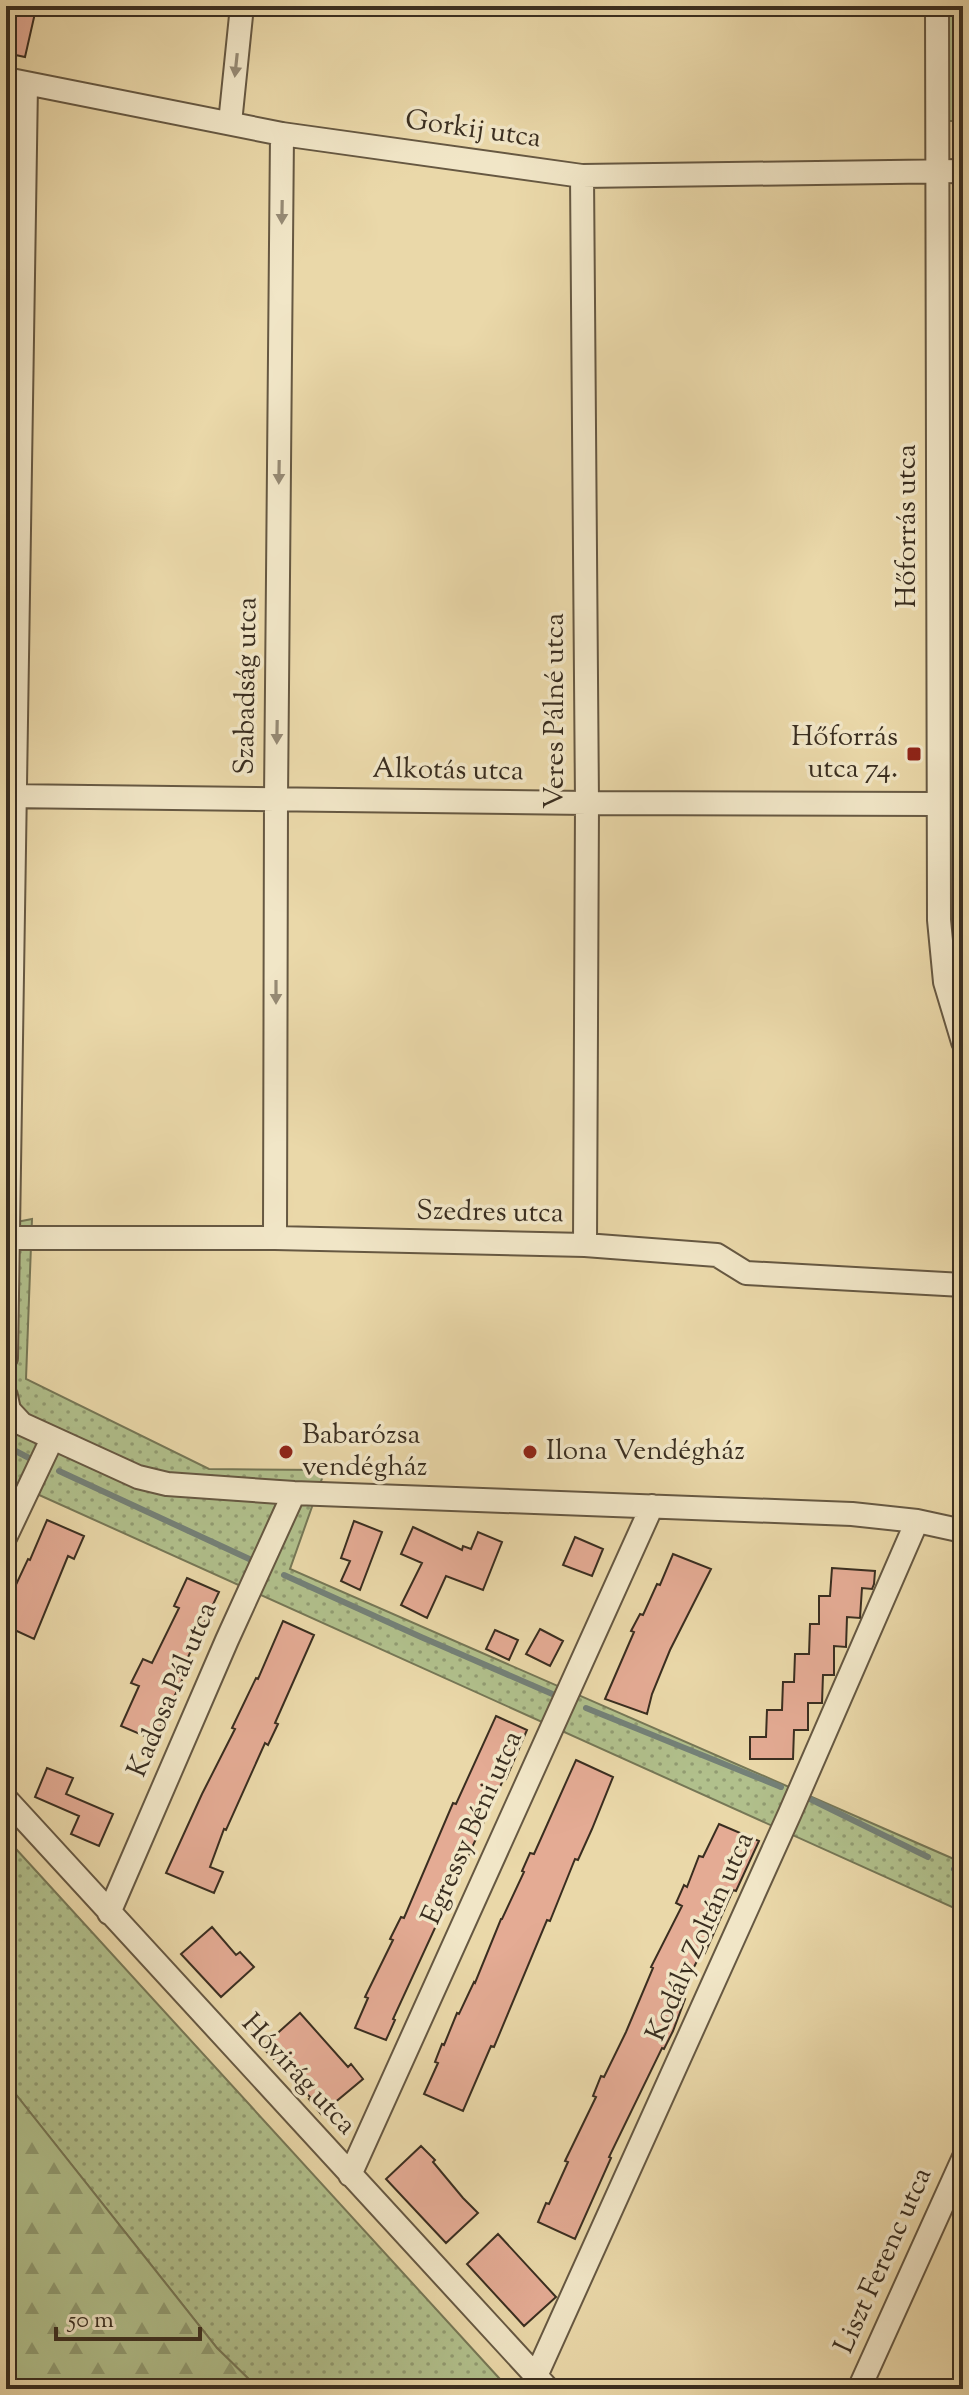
<svg xmlns="http://www.w3.org/2000/svg" width="969" height="2395" font-family="'Sorts Mill Goudy',serif">
<defs>
<pattern id="grass-dots" width="8" height="8" patternUnits="userSpaceOnUse" patternTransform="scale(2)"><rect width="8" height="8" fill="#b1c08c"/><path d="M2 2h.1M6 6h.1" fill="none" stroke="#919c72" stroke-width="1.8" stroke-linecap="round"/></pattern>
<pattern id="forest-firs" width="22" height="20" patternUnits="userSpaceOnUse" patternTransform="scale(2)"><rect width="22" height="20" fill="#b1c08c"/><path d="M5 1l3.5 6h-7zM16 11l3.5 6h-7z" fill="#919c72"/></pattern>
</defs>
<rect width="100%" height="100%" fill="#ead8a9"/>
<filter id="stains"><feTurbulence type="fractalNoise" baseFrequency=".0025" numOctaves="4"/><feColorMatrix values="0 0 0 0 .2 0 0 0 0 .09 0 0 0 0 .02 0 0 0 .5 -.17"/></filter>
<radialGradient id="worn" r=".72"><stop offset=".6" stop-color="#630" stop-opacity="0"/><stop offset="1" stop-color="#630" stop-opacity=".3"/></radialGradient>
<path fill="url(#grass-dots)" stroke="#767756" stroke-width="2" d="M949 6H963V121H949Z
M32 1219 26 1379 209 1469 325 1470 290 1569 963 1863V1912L6 1480V1224Z
M6 1838 509 2389H259L217 2348 6 2082Z"/>
<path fill="url(#forest-firs)" stroke="#767756" stroke-width="2" d="M6 2082 217 2348 259 2389H6Z"/>
<g fill="none" stroke-linecap="round" stroke-linejoin="round">
<path stroke="#748178" stroke-width="6" d="M6 1446 31 1459
M59 1471 258 1563
M284 1575 421 1637 557 1696
M586 1708 781 1787
M810 1799 928 1857
M954 1869 963 1873"/>
</g>
<path fill="#e4ab94" stroke="#3a2e20" stroke-width="2" d="M16 9 35 13 25 57 6 53Z
M47 1520 84 1536 74 1559 68 1556 34 1639 6 1626V1606L28 1559 30 1560Z
M354 1521 382 1532 360 1590 341 1581 350 1561 341 1558Z
M413 1527 462 1550 463 1546 471 1549 478 1532 502 1542 483 1590 446 1576 427 1618 401 1605 422 1563 401 1554Z
M575 1537 603 1549 592 1576 563 1565Z
M673 1554 711 1569 670 1650 652 1694 647 1714 605 1699 634 1632 631 1631 640 1614 643 1615 657 1584 660 1585Z
M832 1568 875 1571 874 1584 872 1589 862 1588 860 1618 847 1617 846 1647 834 1646V1675H823L822 1703H808V1730H794L793 1759H750V1737H766L767 1710H782L783 1682H794L795 1654H809L810 1624H819V1596H830Z
M187 1578 219 1592 179 1676 183 1678 154 1740 121 1726 139 1686 131 1683 143 1659 152 1663 179 1608 174 1606Z
M283 1621 314 1635 275 1723 278 1724 268 1745 265 1743 226 1830 224 1829 210 1867 223 1872 214 1893 166 1873 202 1794 235 1729 232 1728 256 1678 258 1679Z
M540 1629 563 1641 550 1666 526 1654Z
M495 1630 518 1640 509 1660 486 1649Z
M496 1716 527 1730 506 1779 504 1778 393 2019 395 2020 386 2040 355 2028 368 1998 365 1997 393 1940 390 1939 401 1917 404 1918 453 1803 456 1804Z
M576 1760 613 1777 592 1829 578 1860 575 1859 550 1921 547 1920 494 2047 491 2046 463 2111 424 2094 438 2063 435 2062 442 2044 444 2045 457 2013 459 2014 474 1982 475 1983 501 1919H502L524 1872 522 1871 530 1853 534 1854Z
M47 1768 73 1778 66 1794 113 1814 99 1846 71 1834 79 1816 35 1797Z
M719 1824 759 1841 736 1891 733 1890 705 1953 702 1951 679 1997 685 1999 673 2031 664 2049 662 2048 609 2157 611 2158 575 2239 538 2222 546 2203 549 2204 568 2162 565 2161 596 2097 593 2096 601 2076 604 2077 626 2032 653 1968 651 1967 682 1906 676 1903 684 1885 687 1887 699 1856 703 1857Z
M212 1927 236 1955 240 1952 254 1967 221 1997 181 1954Z
M300 2013 348 2067 351 2064 363 2079 321 2114 309 2099 311 2098 262 2047Z
M421 2146 435 2160 433 2162 463 2198 478 2213 446 2243 386 2179Z
M498 2234 556 2297 524 2326 467 2264Z"/>
<g fill="none" stroke-linecap="round" stroke-linejoin="round">
<g stroke="#665842" stroke-width="26">
<path id="minor" d="M937 6 939 920 945 982 963 1042
M6 79 282 134 582 176 963 171
M230 123 242 6
M582 176 587 803 585 1245
M6 796 587 803 937 804
M10 1238H275L585 1245 717 1255 746 1273 963 1285
M275 1238 276 798 282 134
M6 1358 26 84
M6 1396 9 1410 22 1424 138 1477 167 1484 294 1493 852 1514 917 1521 963 1531
M6 1536 52 1439
M6 1799 548 2389
M109 1913 227 1640 294 1493
M350 2175 652 1506
M536 2376 790 1813 917 1521
M859 2389 963 2159"/>
</g>
<use href="#minor" stroke="#f1e6c7" stroke-width="22"/>
</g>
<defs><path id="oneway-solid" d="M-6-.8H1V-3.2L6.5 0L1 3.2V.8H-6Z" transform="scale(2)"/></defs>
<g fill="#968a74">
<use href="#oneway-solid" transform="translate(236 65) rotate(96)"/>
<use href="#oneway-solid" transform="translate(282 212) rotate(91)"/>
<use href="#oneway-solid" transform="translate(279 472) rotate(91)"/>
<use href="#oneway-solid" transform="translate(277 732) rotate(91)"/>
<use href="#oneway-solid" transform="translate(276 992) rotate(90)"/>
</g>
<g fill="#8f2418" stroke="#f1e6c7" stroke-width="3">
<rect x="906" y="746" width="16" height="16" rx="4"/>
<circle cx="286" cy="1452" r="8"/>
<circle cx="530" cy="1452" r="8"/>
</g>
<g text-anchor="middle" dominant-baseline="central" stroke-width="7" stroke-linejoin="round" paint-order="stroke">
<g font-size="28" fill="#3a2e20" stroke="#f1e6c7">
<text transform="translate(473 130) rotate(8)">Gorkij utca</text>
<text transform="translate(908 526) rotate(-90)">Hőforrás utca</text>
<text transform="translate(247 686) rotate(-89)">Szabadság utca</text>
<text transform="translate(556 711) rotate(-90)">Veres Pálné utca</text>
<text transform="translate(448 771) rotate(1)">Alkotás utca</text>
<text transform="translate(490 1213) rotate(1)">Szedres utca</text>
<text transform="translate(173 1690) rotate(-67)">Kadosa Pál utca</text>
<text transform="translate(473 1828) rotate(-66)">Egressy Béni utca</text>
<text transform="translate(701 1937) rotate(-66)">Kodály Zoltán utca</text>
<text transform="translate(298 2075) rotate(47)">Hóvirág utca</text>
<text transform="translate(884 2261) rotate(-66)">Liszt Ferenc utca</text>
</g>
<g font-size="28" fill="#3a2e20" stroke="#f1e6c7" text-anchor="start">
<text x="898" y="738" text-anchor="end">Hőforrás<tspan x="898" dy="32">utca 74.</tspan></text>
<text x="302" y="1436">Babarózsa<tspan x="302" dy="32">vendégház</tspan></text>
<text x="546" y="1452">Ilona Vendégház</text>
</g>
</g>
<rect width="969" height="2395" fill="none" stroke="#ead8a9" stroke-width="32"/>
<rect x="8" y="8" width="953" height="2379" fill="none" stroke="#3a2e20" stroke-width="4"/>
<rect x="16" y="16" width="937" height="2363" fill="none" stroke="#3a2e20" stroke-width="2"/>
<path d="M56 2327v12h144v-12" fill="none" stroke="#3a2e20" stroke-width="4"/>
<text x="68" y="2327" font-size="24" fill="#3a2e20" stroke="#f1e6c7" stroke-width="6" paint-order="stroke">50 m</text>
<rect width="100%" height="100%" filter="url(#stains)"/>
<rect width="100%" height="100%" fill="url(#worn)"/>
</svg>
